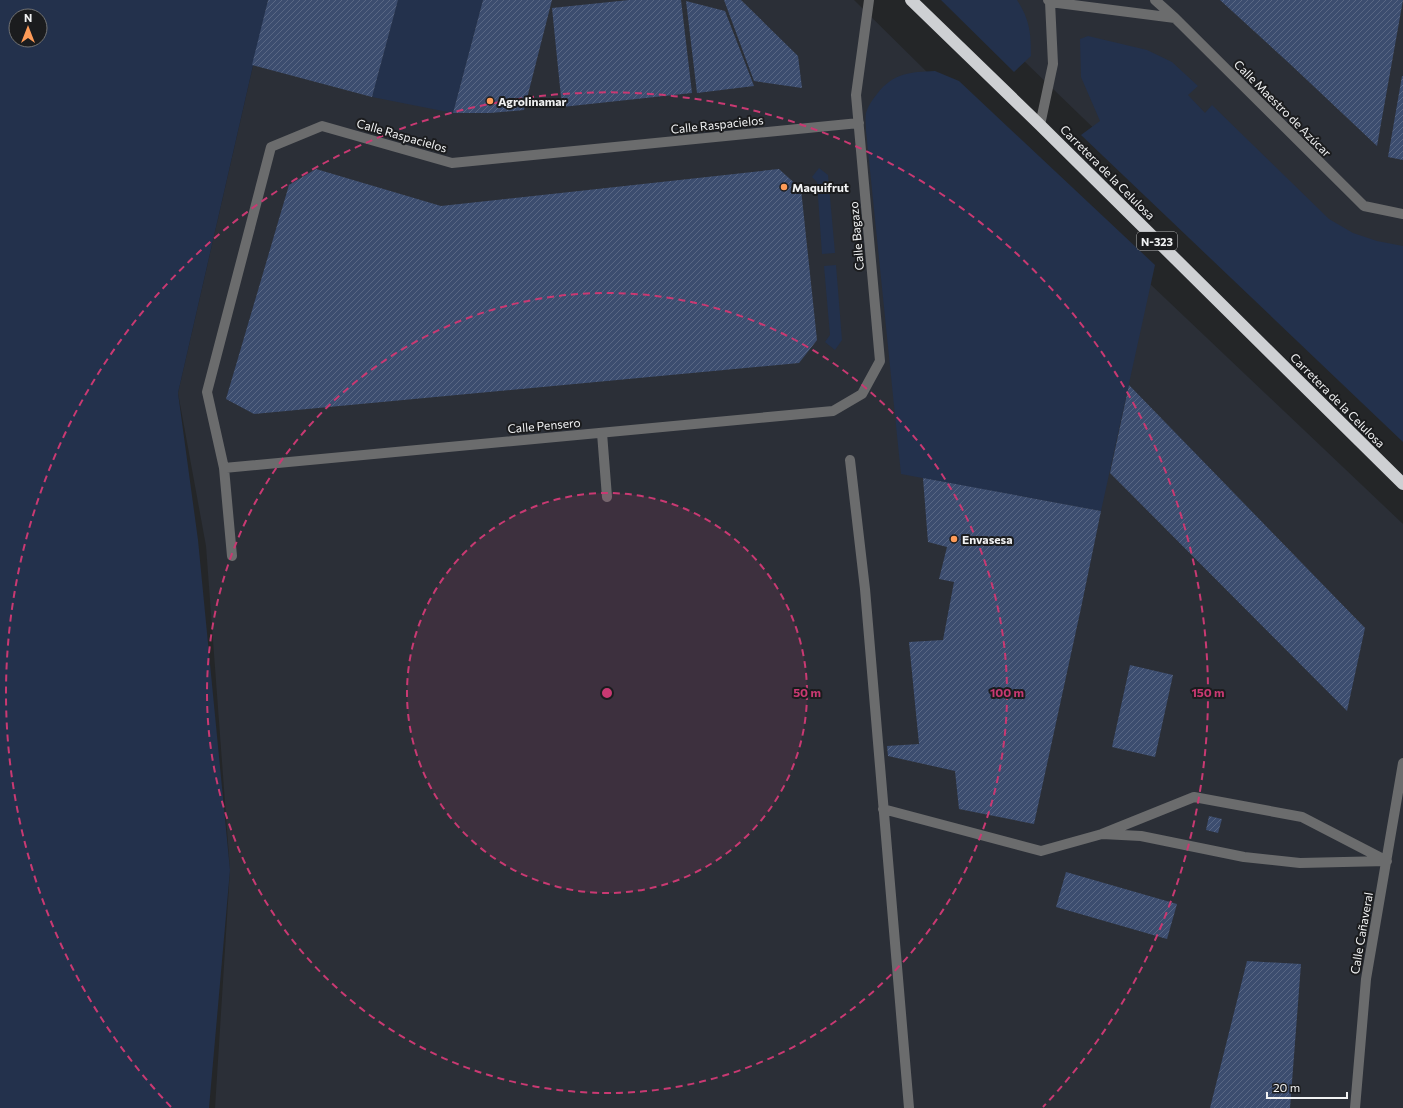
<svg xmlns="http://www.w3.org/2000/svg" width="1403" height="1108" font-family="Commissioner,sans-serif">
<defs>
<pattern id="building-hatch" width="6" height="6" patternUnits="userSpaceOnUse"><rect width="6" height="6" fill="#3c4d6f"/><path d="M-1 1l2-2M0 6l6-6M5 7l2-2" fill="none" stroke="#596784"/></pattern>
</defs>
<rect width="100%" height="100%" fill="#242628"/>
<path fill="#2b2f37" d="M268 0H854L931 76 1403 524V1108H215L230 870 206 546 178 393Z
M961 0H1403V427Z"/>
<path fill="#23314c" fill-rule="evenodd" d="M0 0H268L178 393 198 540 230 870 209 1108H0ZM16 16H40V40H16Z
M398 0H483L453 113 372 97Z
M941 0H1017C1030 20 1031 34 1031 56L1014 72Z
M1088 36 1147 50 1172 62 1198 86 1188 95 1205 113 1212 105 1329 219 1353 233 1377 241 1403 246V442L1081 135 1100 121 1081 77 1080 39Z
M935 71 959 81 1155 265 1101 511 901 474 866 131C866 125 865 118 866 113 868 106 873 99 877 94 893 73 910 72 935 71Z
M819 168 828 175 835 253 822 254 817 182 812 177Z
M836 265 842 340 835 350 825 342 830 335 824 266Z"/>
<path fill="url(#building-hatch)" d="M268 0H398L372 97 252 65Z
M483 0H552L524 110 490 113H453Z
M629 0H681L692 93 562 107 552 8Z
M724 0H741L798 56 802 88 754 81Z
M1220 0H1403L1377 146 1290 64Z
M686 1 725 11 754 86 697 93Z
M1402 76H1403V160L1388 157Z
M316 169 441 206 779 169 801 189 817 340 799 363 254 414 226 399 289 185Z
M1129 385 1365 628 1347 711 1110 473Z
M923 478 1101 511 1081 608 1034 824 959 809 955 771 888 756 887 746 919 744 909 642 943 640 954 582 939 579 947 547 928 542Z
M1130 665 1173 675 1155 757 1112 747Z
M1209 816 1222 819 1218 833 1206 830Z
M1066 872 1177 904 1167 939 1056 907Z
M1247 961 1301 964 1290 1108H1210Z"/>
<g fill="none" stroke-linecap="round" stroke-linejoin="round">
<path stroke="#6b6c6d" stroke-width="10" d="M1155 0 1175 18 1364 206 1403 214
M1050 2 1175 18
M1040 125 1053 64 1050 2 1048 0
M602 433 607 497
M850 460 865 589 909 1108
M224 468 833 411 862 394 880 361 856 95 869 0
M232 556 224 468 207 392 271 147 322 126 452 163 859 123
M883 809 1041 851 1102 834 1141 836 1244 857 1300 863 1387 861 1302 817 1194 797 1102 834
M1355 1108 1366 979 1403 763"/>
<path stroke="#ced0d3" stroke-width="12" d="M911 0 1040 125 1403 484"/>
</g>
<circle cx="607" cy="693" r="200" fill="#c93972" fill-opacity=".12"/>
<g fill="none" stroke="#c93972" stroke-width="2" stroke-dasharray="7 5">
<circle cx="607" cy="693" r="200"/>
<circle cx="607" cy="693" r="400"/>
<path d="M171 1107A601 601 0 1 1 1043 1107"/>
</g>
<g fill="#fe9b58" stroke="#1b1c1e" stroke-width="1.5">
<circle cx="490" cy="101" r="4"/>
<circle cx="784" cy="187" r="4"/>
<circle cx="954" cy="539" r="4"/>
</g>
<g text-anchor="middle" dominant-baseline="central" stroke-width="4" stroke-linejoin="round" paint-order="stroke">
<rect fill="#1b1c1e" stroke="#b1b2b3" stroke-width="1" x="1137" y="232" width="40" height="18" rx="3"/>
<g font-size="11" font-weight="bold" fill="#f1f2f3">
<text x="1157" y="241">N-323</text>
</g>
<g font-size="12" font-weight="bold" fill="#f1f2f3" stroke="#1b1c1e" text-anchor="start">
<text x="498" y="101">Agrolinamar</text>
<text x="792" y="187">Maquifrut</text>
<text x="962" y="539">Envasesa</text>
</g>
<g font-size="12" fill="#f1f2f3" stroke="#1b1c1e">
<text transform="translate(1283 108) rotate(45)">Calle Maestro de Azúcar</text>
<text transform="translate(717 124) rotate(-6)">Calle Raspacielos</text>
<text transform="translate(402 135) rotate(16)">Calle Raspacielos</text>
<text transform="translate(1108 172) rotate(45)">Carretera de la Celulosa</text>
<text transform="translate(856 236) rotate(-95)">Calle Bagazo</text>
<text transform="translate(1338 400) rotate(45)">Carretera de la Celulosa</text>
<text transform="translate(544 425) rotate(-5)">Calle Pensero</text>
<text transform="translate(1361 933) rotate(-80)">Calle Cañaveral</text>
</g>
</g>
<circle cx="607" cy="693" r="6" fill="#c93972" stroke="#1b1c1e" stroke-width="2"/>
<g font-size="12" text-anchor="middle" font-weight="bold" fill="#c93972" stroke="#1b1c1e" stroke-width="4" stroke-linejoin="round" paint-order="stroke">
<text x="807" y="697">50 m</text>
<text x="1007" y="697">100 m</text>
<text x="1208" y="697">150 m</text>
</g>
<g transform="translate(28 28)"><circle r="19" fill="#1b1c1e" stroke="#717273"/>
<path d="M0-3L7 15L0 10L-7 15Z" fill="#fe9b58"/>
<text y="-6" font-size="11" font-weight="bold" text-anchor="middle" fill="#f1f2f3">N</text>
</g>
<path d="M1267 1092v6h80v-6" fill="none" stroke="#f1f2f3" stroke-width="2"/>
<text x="1273" y="1092" font-size="12" fill="#f1f2f3" stroke="#1b1c1e" stroke-width="3" paint-order="stroke">20 m</text>
</svg>
